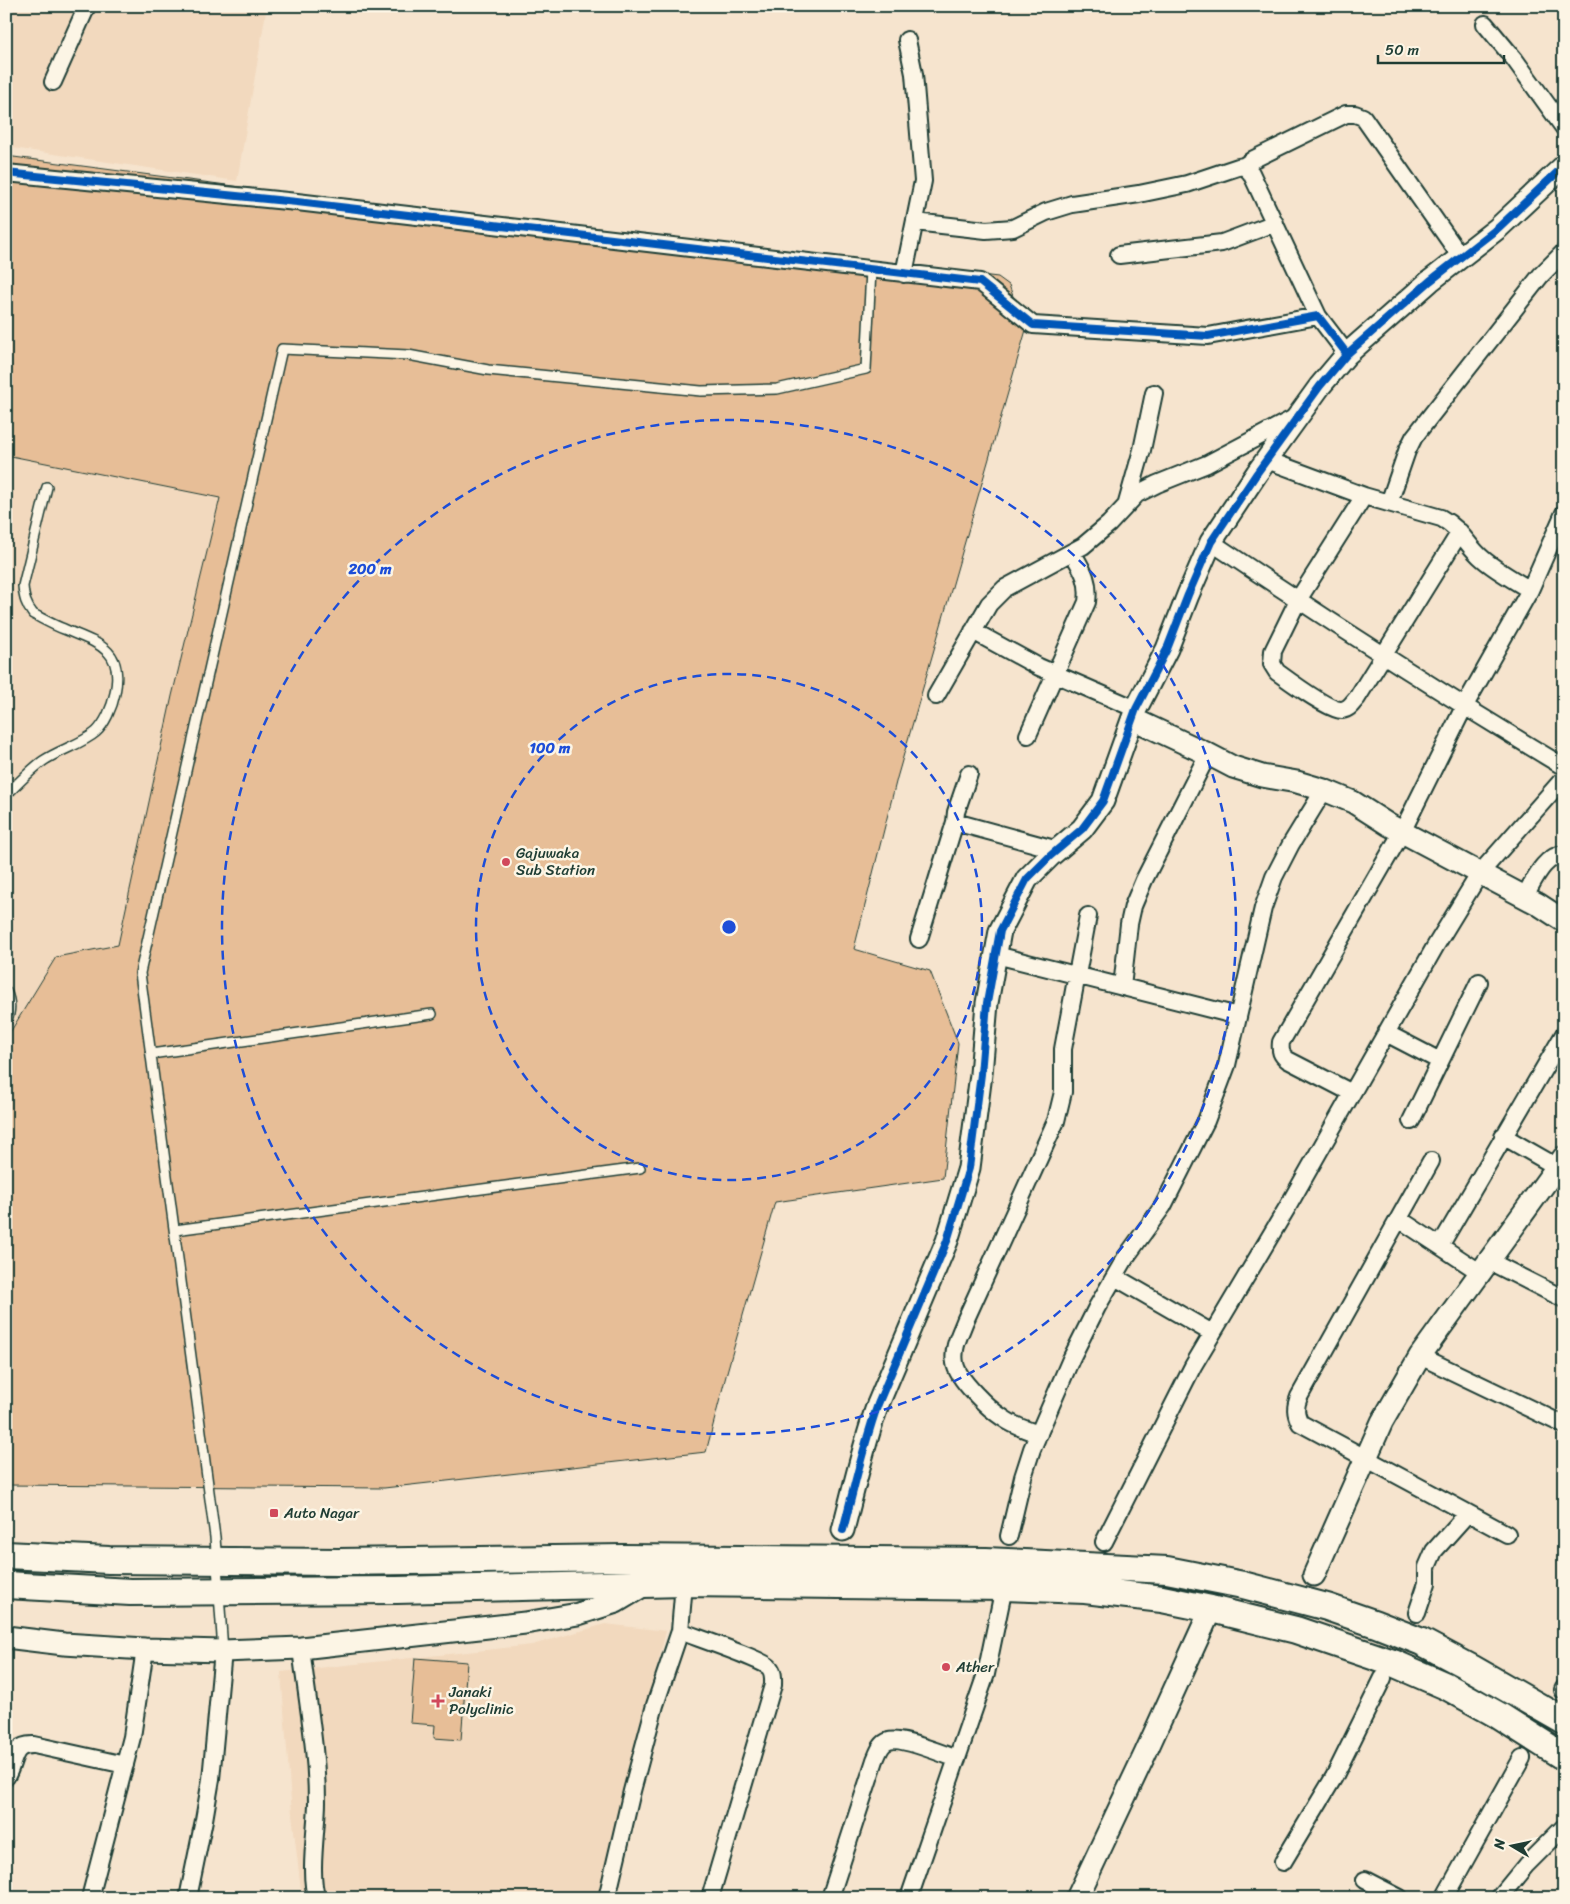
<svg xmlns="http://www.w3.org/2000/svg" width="1570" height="1904" font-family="Sriracha,sans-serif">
<rect width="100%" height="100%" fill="#f6e4ce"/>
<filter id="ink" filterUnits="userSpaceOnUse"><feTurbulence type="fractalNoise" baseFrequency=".02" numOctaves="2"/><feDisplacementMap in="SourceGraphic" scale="10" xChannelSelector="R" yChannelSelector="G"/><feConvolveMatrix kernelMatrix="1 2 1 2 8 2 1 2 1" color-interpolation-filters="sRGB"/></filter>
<g filter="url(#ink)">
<path fill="#f2d9be" d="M6 6H267L237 181 6 147Z
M6 455 220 498 172 696 118 945 56 957 6 1039Z
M605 1624 666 1631 599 1898H302L292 1814 281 1672 532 1645Z"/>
<path fill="#e7be97" stroke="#1f3d34" d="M6 156 257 189 998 277 1009 285 1019 313 1030 316 897 778 854 949 930 971 958 1043 943 1178 775 1202 727 1372 706 1452 384 1488 6 1485V1039L56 957 118 945 172 696 220 498 6 455Z
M415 1658 467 1662 461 1740 434 1738 435 1725 410 1723Z"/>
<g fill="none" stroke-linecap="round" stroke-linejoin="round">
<g stroke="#1f3d34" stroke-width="12">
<path id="service" d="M6 795C18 784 30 770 43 761 59 750 82 744 96 732 113 716 126 670 108 652 96 640 79 636 64 629 53 625 43 619 33 614 26 605 24 598 23 586L47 487
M6 991C11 1002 11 1012 6 1022
M151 1054 432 1014
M175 1230 640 1168
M223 1651 215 1537 140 973 282 349 408 355 488 370 701 391 777 389 866 369 871 270"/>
</g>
<g stroke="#1f3d34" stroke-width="20">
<path id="minor" d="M1485 24 1515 60 1564 128
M53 82 87 6
M1244 166 1254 159 1346 114H1355L1363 117 1461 257
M6 173 297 202 980 282 1033 325 1208 336 1318 316 1347 354
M915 222 986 230 1013 228 1046 212 1072 204 1139 194 1187 184 1238 167 1244 166 1251 173 1318 316
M1119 255 1222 243 1275 223
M904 274 923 181 914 74 907 40
M1267 460 1364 496 1441 518C1462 529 1466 545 1483 559 1497 571 1514 580 1530 590
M1364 496 1298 600 1273 651 1272 664 1277 672C1288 680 1330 711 1342 710 1350 709 1352 703 1357 698L1460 532
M1127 503 1142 450 1154 393
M1389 503 1407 451 1414 437 1541 275 1564 252
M1211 542C1327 620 1444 695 1564 767
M973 631 1039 667 1136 709
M936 696 989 604 1005 588 1083 546 1109 524 1137 494 1157 484 1207 464 1296 417
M1028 735 1087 602C1090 580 1082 569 1072 552
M969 774 956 812 955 822 1058 850
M1524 897C1534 881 1543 856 1564 854
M919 939 955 822
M996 955 1238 1016
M1122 987 1129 924 1133 906 1144 880 1208 754
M1386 1033 1440 1061
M1352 1093 1288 1060C1281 1055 1280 1051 1281 1042L1402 832 1464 707 1530 590 1564 513
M1411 1121 1479 982
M1503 1136 1557 1167
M1431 1161 1299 1397C1295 1407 1295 1413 1300 1423L1507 1534
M1399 1219 1481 1273
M1440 1246 1564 1034
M1489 1261 1564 1299
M1115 1277 1212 1333
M1420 1356 1564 1425
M1039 1434C1026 1430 1014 1426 1003 1418 989 1409 957 1379 955 1363 952 1348 960 1334 965 1321L1056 1121 1063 1092V1049L1088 916
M1009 1536 1023 1477 1032 1449 1071 1359 1097 1307 1126 1257 1163 1206 1206 1121 1227 1065 1263 908 1274 877 1291 844 1324 790
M1104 1542 1193 1366 1287 1208 1436 945 1480 873 1564 778
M1417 1613 1427 1583V1567L1434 1551 1468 1513
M680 1631C695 1637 761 1659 769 1667 774 1672 773 1679 773 1685L710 1898
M301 1648C307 1699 317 1750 317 1802 317 1826 308 1877 317 1898
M1563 1690 1564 1688
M6 1777C16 1761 11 1744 34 1745L125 1765
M1283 1862 1334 1777 1383 1678
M1365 1880 1400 1898
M90 1898 132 1737 145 1649
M188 1898 204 1820 211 1779 223 1651
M607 1898 632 1791 655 1705 680 1631 684 1583
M830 1898 875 1760C878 1753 881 1743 889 1741 900 1737 944 1754 957 1759
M909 1898 986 1674 1004 1587
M1444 1898 1522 1758
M1499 1898 1526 1865 1564 1827"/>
</g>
<g stroke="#1f3d34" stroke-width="25">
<path id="tertiary" d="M1133 719 1208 754 1233 767 1262 776 1297 782 1324 790 1353 802 1389 825 1538 904 1564 921
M843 1530C854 1488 863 1446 878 1404L947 1241 969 1168 981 1074 987 1003 1000 931 1027 879 1050 856 1082 829 1103 801 1136 709 1167 649 1188 595 1211 542 1257 473 1320 386 1347 354 1430 281 1498 228 1564 166
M1314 1575 1382 1422 1420 1356 1564 1157
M6 1637 64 1644 145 1649 223 1651 301 1648 525 1623 578 1614 616 1602 646 1584
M1077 1898 1145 1754 1211 1609"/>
</g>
<g stroke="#1f3d34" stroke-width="30">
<path id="primary" d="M6 1555 109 1560 339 1562 623 1558 986 1561 1167 1570 1243 1585 1327 1607 1376 1624 1422 1642 1473 1669 1564 1721
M6 1585 130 1592 397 1590 684 1583 1004 1587 1085 1590 1162 1599 1211 1609 1296 1630 1393 1663 1446 1686 1498 1715 1564 1757"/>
</g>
<use href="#service" stroke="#fcf5e5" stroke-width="9"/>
<use href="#minor" stroke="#fcf5e5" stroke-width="16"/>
<use href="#tertiary" stroke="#fcf5e5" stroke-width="21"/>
<use href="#primary" stroke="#fcf5e5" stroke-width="26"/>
<g stroke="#fcf5e5" stroke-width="11">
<path id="cycleway" d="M6 173 297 202 980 282 1033 325 1208 336 1318 316 1347 354
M843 1530C854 1488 863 1446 878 1404L947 1241 969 1168 981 1074 987 1003 1000 931 1027 879 1050 856 1082 829 1103 801 1136 709 1167 649 1188 595 1211 542 1257 473 1320 386 1347 354 1430 281 1498 228 1564 166"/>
</g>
<use href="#cycleway" stroke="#0057b8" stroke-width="8"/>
</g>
</g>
<g fill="none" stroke="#1d4ed8" stroke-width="2.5" stroke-dasharray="9 6">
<circle cx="729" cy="927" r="253"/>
<circle cx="729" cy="927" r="507"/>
</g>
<g fill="#d1495b" stroke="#fcf5e5" stroke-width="2">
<circle cx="506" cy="862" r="5"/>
<rect x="269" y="1508" width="10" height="10" rx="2.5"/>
<circle cx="946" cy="1667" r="5"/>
<path d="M435.5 1693.5h5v5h5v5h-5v5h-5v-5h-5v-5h5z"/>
</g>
<g text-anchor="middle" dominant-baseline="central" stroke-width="5" stroke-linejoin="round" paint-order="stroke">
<g font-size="15" fill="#1f3d34" stroke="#fcf5e5" text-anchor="start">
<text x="516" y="853">Gajuwaka<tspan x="516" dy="17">Sub Station</tspan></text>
<text x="284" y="1513">Auto Nagar</text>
<text x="956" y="1667">Ather</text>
<text x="449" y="1692">Janaki<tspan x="449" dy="17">Polyclinic</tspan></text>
</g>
</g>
<circle cx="729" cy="927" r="8" fill="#1d4ed8" stroke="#fcf5e5" stroke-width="2.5"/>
<g font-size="15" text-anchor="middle" font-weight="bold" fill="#1d4ed8" stroke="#fcf5e5" stroke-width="5" stroke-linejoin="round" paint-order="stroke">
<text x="370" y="574">200 m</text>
<text x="550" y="753">100 m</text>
</g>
<rect width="1570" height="1904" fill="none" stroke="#fcf5e5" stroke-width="25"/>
<rect x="12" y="12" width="1545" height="1879" fill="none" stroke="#1f3d34" stroke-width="2" filter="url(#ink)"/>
<g transform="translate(1512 1846) rotate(279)" stroke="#fcf5e5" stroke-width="4" paint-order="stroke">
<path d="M0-4L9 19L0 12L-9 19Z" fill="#1f3d34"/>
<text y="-8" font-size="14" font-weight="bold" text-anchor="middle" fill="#1f3d34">N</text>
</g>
<path d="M1378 55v8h126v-8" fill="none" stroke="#1f3d34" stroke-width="2.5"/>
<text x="1385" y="55" font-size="15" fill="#1f3d34" stroke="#fcf5e5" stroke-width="4" paint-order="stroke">50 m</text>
</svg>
